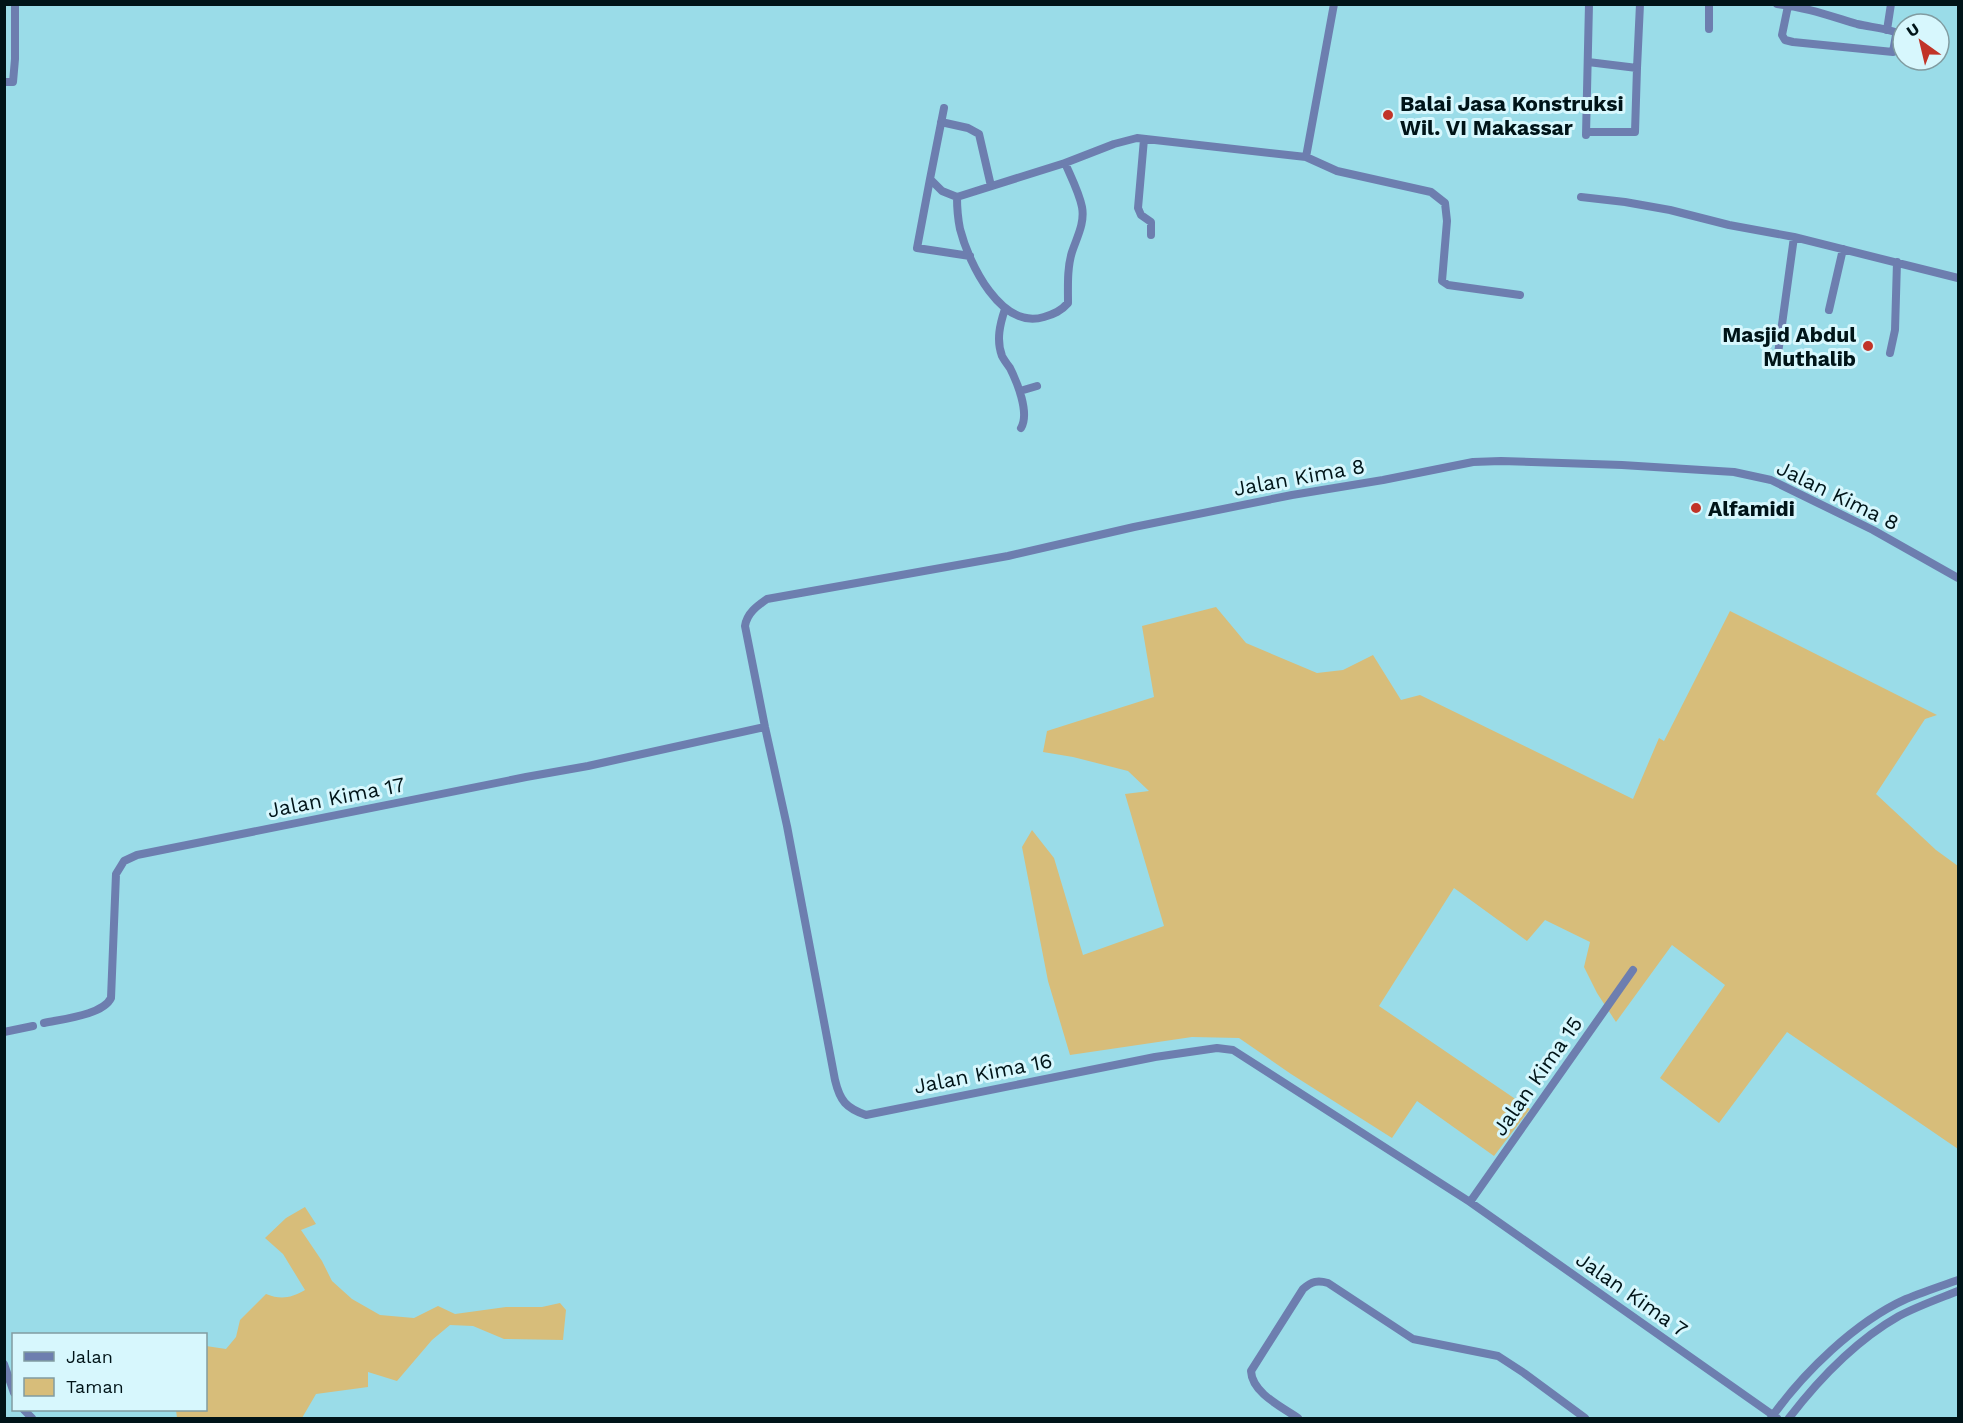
<svg xmlns="http://www.w3.org/2000/svg" width="1963" height="1423" font-family="'Work Sans',sans-serif">
<rect width="100%" height="100%" fill="#9adce8"/>
<path fill="#d7bd7a" d="M1216 607 1246 643 1317 673 1343 670 1373 655 1401 700 1420 695 1633 799 1659 738 1664 741 1730 611 1937 715 1925 719 1876 794 1936 850 1958 866V1149L1787 1032 1719 1123 1660 1078 1725 985 1672 945 1616 1022 1597 993 1584 967 1590 942 1545 920 1527 941 1454 888 1379 1006 1530 1109 1494 1156 1417 1101 1392 1138 1291 1074 1239 1038 1192 1037 1070 1055 1048 981 1022 847 1032 830 1054 858 1083 955 1164 926 1125 794 1149 791 1128 771 1073 757 1043 752 1047 731 1154 697 1142 626Z
M305 1207 316 1224 301 1230 322 1261 332 1281 352 1299 380 1315 414 1318 438 1306 455 1314 506 1307H542L560 1303 566 1310 563 1340 504 1339 473 1326 450 1325 432 1340 397 1381 368 1372V1387L316 1394 302 1418H177L176 1410H206V1346L226 1349 236 1337 240 1320 266 1294C281 1300 291 1298 305 1290L283 1254 265 1238 286 1218Z"/>
<g fill="none" stroke-linecap="round" stroke-linejoin="round">
<path stroke="#6d7eaf" stroke-width="8" d="M1777 4C1805 7 1830 16 1857 24 1870 27 1883 28 1895 32L1896 35 1893 52 1793 42 1785 40 1782 35 1788 6
M1709 29V4
M1887 30 1891 4
M1637 68 1640 4
M4 82H13L15 59V4
M944 108 930 179 942 191 957 197
M941 122 968 128 979 134 991 186
M1586 132H1635L1637 68 1588 62
M1586 135 1589 4
M1144 139 1138 208 1141 215 1151 222V235
M1306 157 1337 171 1431 192 1445 203 1447 221 1442 281 1448 285 1520 295
M930 179 917 248 970 256
M957 197 1065 163 1114 144 1137 138 1306 157 1334 4
M957 197C957 208 958 219 960 229 969 264 1001 330 1044 317 1054 314 1061 311 1068 303 1068 286 1067 268 1072 252 1077 237 1085 223 1082 207 1079 192 1071 177 1065 163
M1581 197 1625 202 1670 210 1729 225 1794 237 1958 278
M1005 309C1000 324 996 340 1002 356 1004 360 1007 364 1010 368 1017 382 1030 413 1021 428
M1829 310 1843 249
M1890 353 1895 330 1897 262
M1777 361 1794 237
M1020 391 1037 386
M44 1023C62 1019 103 1015 111 998L116 874 124 861 137 855 526 777 588 766 765 727
M4 1032 33 1026
M1470 1202 1633 970
M4 1364 14 1393
M24 1410 32 1418
M1298 1418C1282 1407 1252 1393 1251 1371L1303 1289C1312 1281 1318 1280 1328 1283L1413 1339 1498 1356 1524 1373 1585 1418
M1771 1418C1803 1373 1855 1322 1906 1299 1923 1292 1941 1286 1958 1280
M1777 1418 1470 1202 1233 1050 1217 1048 1155 1057 866 1115C846 1108 840 1101 835 1080L787 826 765 727 745 626C747 613 757 606 767 599L1008 556 1134 527 1292 495 1383 480 1473 462 1501 461 1622 465 1734 472 1771 480 1873 530 1958 578
M1789 1418C1819 1379 1855 1341 1899 1316 1918 1306 1938 1299 1958 1291"/>
</g>
<g fill="#c13428" stroke="#d7f7fd" stroke-width="2">
<circle cx="1388" cy="115" r="6"/>
<circle cx="1868" cy="346" r="6"/>
<circle cx="1696" cy="508" r="6"/>
</g>
<g text-anchor="middle" dominant-baseline="central" stroke-width="6" stroke-linejoin="round" paint-order="stroke">
<g font-size="21" font-weight="bold" fill="#001418" stroke="#d7f7fd" text-anchor="start">
<text x="1400" y="103">Balai Jasa Konstruksi<tspan x="1400" dy="24">Wil. VI Makassar</tspan></text>
<text x="1856" y="334" text-anchor="end">Masjid Abdul<tspan x="1856" dy="24">Muthalib</tspan></text>
<text x="1708" y="508">Alfamidi</text>
</g>
<g font-size="21" fill="#001418" stroke="#d7f7fd">
<text transform="translate(1299 477) rotate(-10)">Jalan Kima 8</text>
<text transform="translate(1838 495) rotate(26)">Jalan Kima 8</text>
<text transform="translate(336 797) rotate(-11)">Jalan Kima 17</text>
<text transform="translate(983 1073) rotate(-11)">Jalan Kima 16</text>
<text transform="translate(1537 1076) rotate(-55)">Jalan Kima 15</text>
<text transform="translate(1632 1294) rotate(35)">Jalan Kima 7</text>
</g>
</g>
<rect width="1963" height="1423" fill="none" stroke="#001418" stroke-width="12"/>
<rect x="12" y="1333" width="195" height="78" fill="#d7f7fd" stroke="#819ca1" stroke-width="1.5"/>
<rect x="24" y="1352" width="30" height="9" fill="#6d7eaf" stroke="#819ca1" stroke-width="1.5"/>
<text x="66" y="1363" font-size="18" fill="#001418">Jalan</text>
<rect x="24" y="1378" width="30" height="18" fill="#d7bd7a" stroke="#819ca1" stroke-width="1.5"/>
<text x="66" y="1393" font-size="18" fill="#001418">Taman</text>
<g transform="translate(1921 42) rotate(326)"><circle r="28" fill="#d7f7fd" stroke="#819ca1" stroke-width="1.5"/>
<path d="M0-4.5L10 22L0 15L-10 22Z" fill="#c13428"/>
<text y="-9" font-size="16" font-weight="bold" text-anchor="middle" fill="#001418">U</text>
</g>
</svg>
